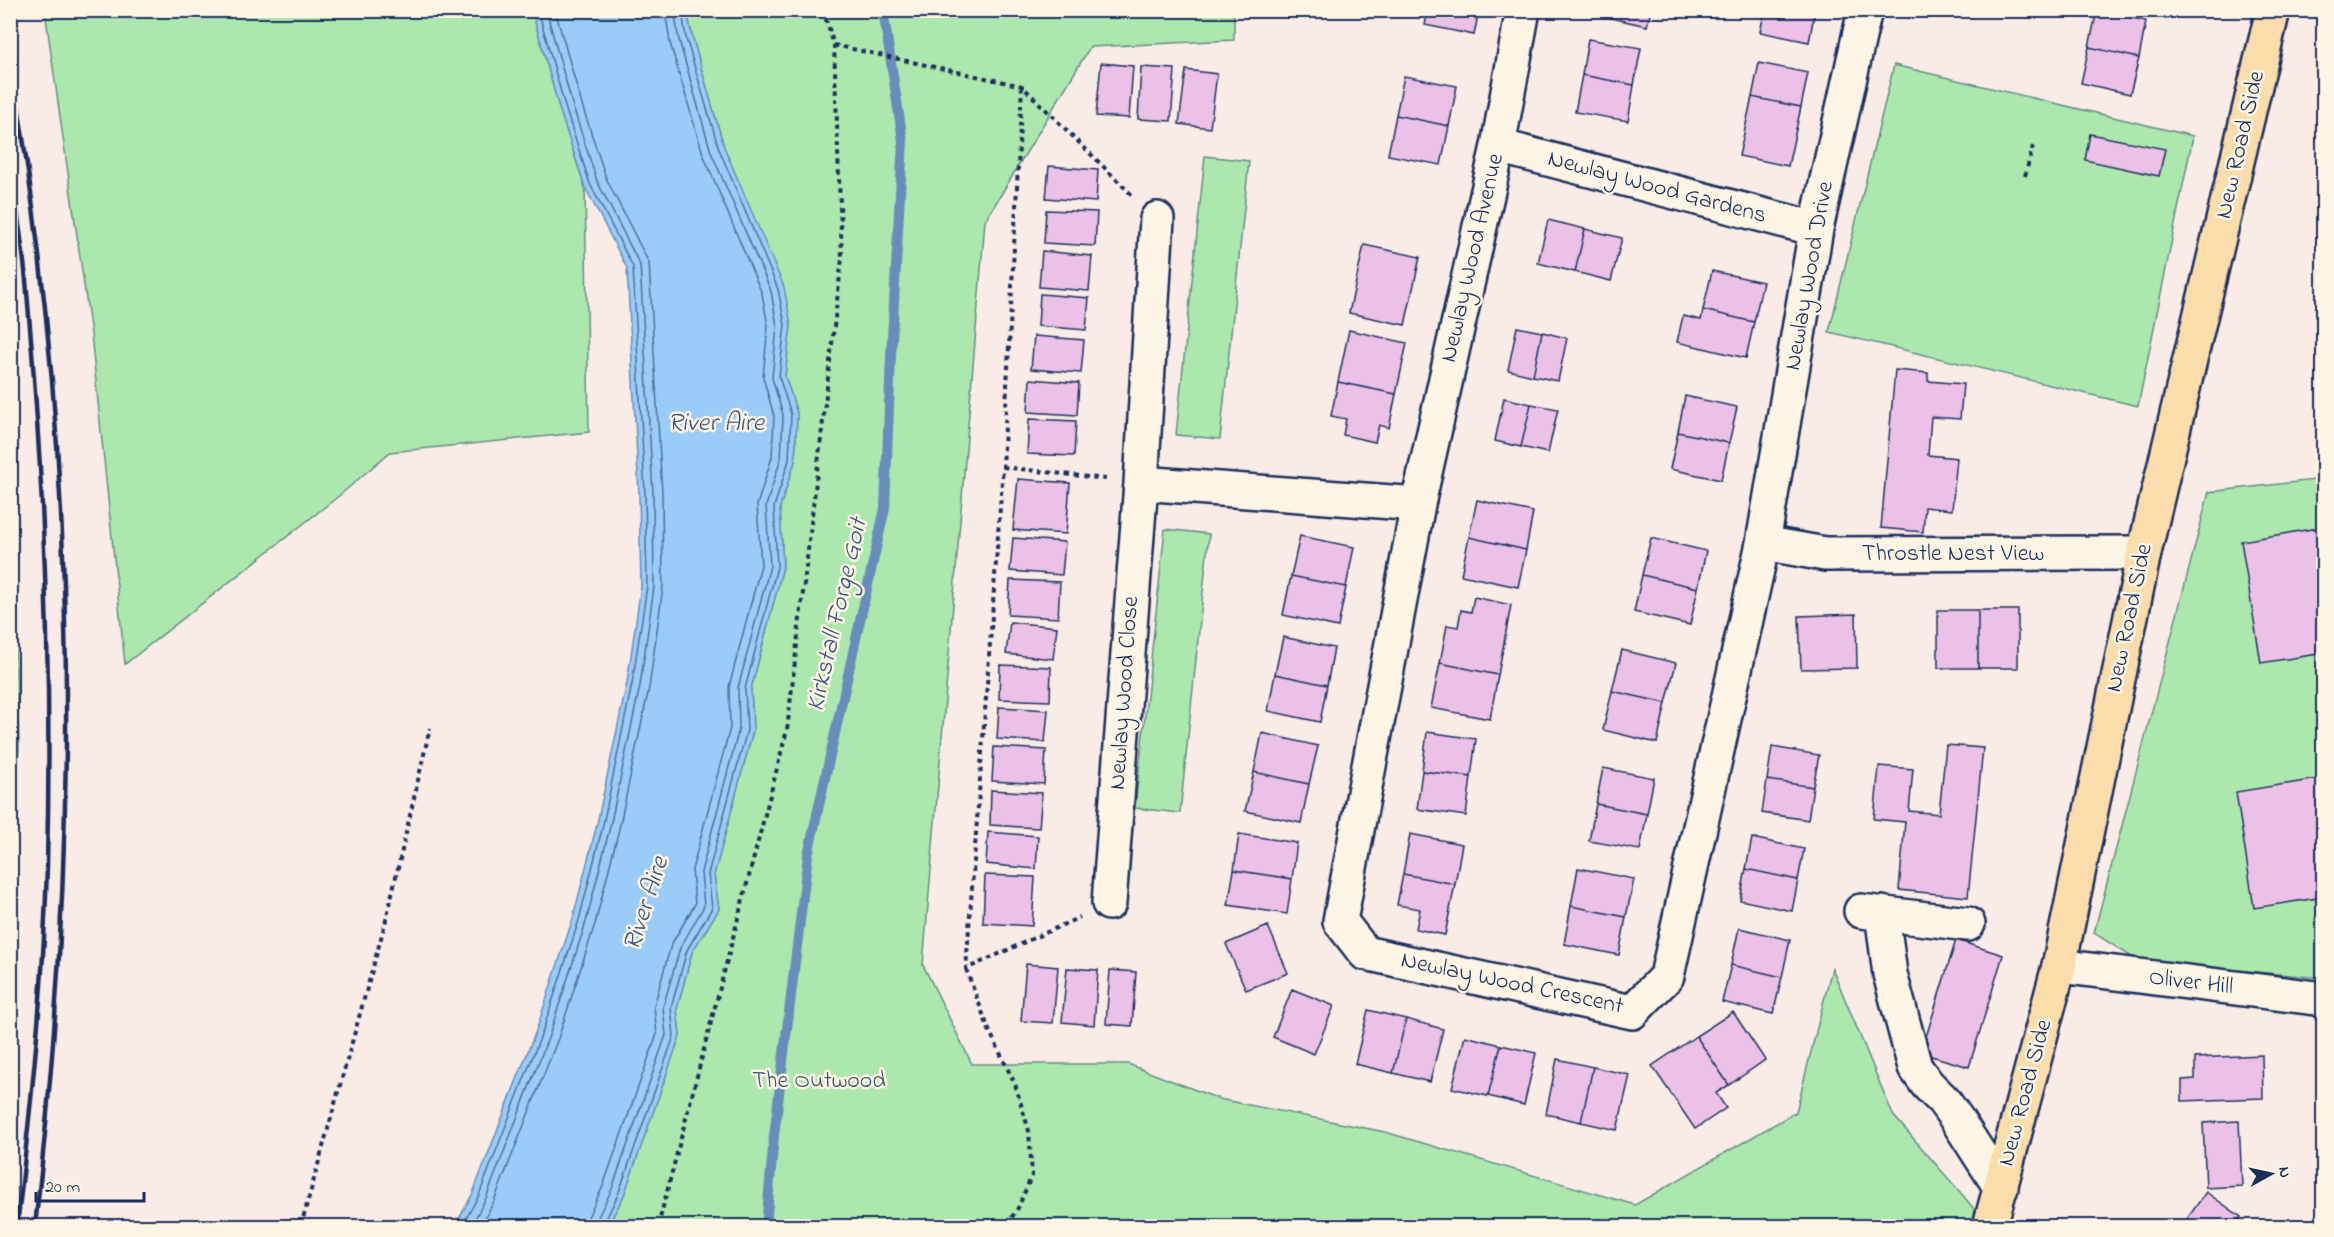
<svg xmlns="http://www.w3.org/2000/svg" width="2334" height="1237" font-family="'Indie Flower',sans-serif">
<rect width="100%" height="100%" fill="#f9ebe6"/>
<filter id="ink" filterUnits="userSpaceOnUse"><feTurbulence type="fractalNoise" baseFrequency=".0167" numOctaves="2"/><feDisplacementMap in="SourceGraphic" scale="12" xChannelSelector="R" yChannelSelector="G"/><feConvolveMatrix kernelMatrix="1 2 1 2 8 2 1 2 1" color-interpolation-filters="sRGB"/></filter>
<g filter="url(#ink)">
<path fill="#ace8ae" stroke="#648c86" stroke-width="1.5" d="M687 10H914L922 19 962 10 1234 11V40L1090 47 985 221 923 965 972 1064H1128L1219 1099 1385 1132 1635 1205 1796 1112 1832 968 1893 1115 1960 1192 1988 1226H608L624 1195 680 1036 677 1009 692 952 719 909 714 875 753 731 751 689 783 567 780 507 795 461 797 413 785 376 791 325 724 147 692 36Z
M45 11H532L560 111 585 187 589 432 390 452 340 495 125 664 91 334Z
M1894 65 2193 136 2138 406 1829 332Z
M1205 156 1249 161 1220 439 1176 435Z
M2323 479V978L2138 961 2094 933 2209 492Z
M1165 529 1209 534 1180 813 1135 808Z
M11 536 19 746 11 865H10Z"/>
<path fill="#9bccf7" stroke="#688dba" stroke-width="1.5" d="M532 11H687L692 36 724 147 784 287 791 325 785 376 797 413 795 461 780 507 783 567 751 689 753 731 714 875 719 909 692 952 677 1009 680 1036 624 1195 608 1226H455L473 1193 537 1028 573 918 597 824 627 683 641 586 639 494 627 268 585 187 560 111Z"/>
<g fill="none" stroke-linecap="round" stroke-linejoin="round">
<path stroke="#4e6e9b" stroke-width="1.5" d="M462 1226 479 1195 543 1030 579 920 603 825 632 684 647 586 645 493 633 267 590 184 566 110 538 10
M471 1226 486 1198 550 1033 586 922 610 827 640 686 654 587 653 493 640 265 597 181 573 107 546 10
M481 1226 494 1201 559 1036 595 924 619 829 649 688 663 587 662 493 649 263 606 178 582 105 555 10
M586 1226 588 1217 603 1186 657 1034 654 1006 671 945 695 904 692 870 730 728 729 687 761 565 757 505 772 457 774 416 763 377 768 326 762 294 703 154 670 43 665 10
M595 1226 597 1219 612 1189 666 1035 663 1007 680 948 704 906 701 872 739 729 738 688 770 566 766 506 781 458 783 415 772 378 777 326 771 291 711 152 679 40 674 10
M603 1226 619 1192 674 1036 671 1008 687 950 712 908 708 874 747 730 745 689 777 567 774 507 789 460 791 414 779 377 785 325 778 289 719 149 686 38 682 10"/>
<path stroke="#688dba" stroke-width="10" d="M766 1226 774 1136 808 855 885 508 891 356 903 141 883 10"/>
</g>
<path fill="#ebc1e8" stroke="#1b2f5e" stroke-width="1.5" d="M1428 10H1479L1474 35 1425 25Z
M1594 10H1651L1647 26 1593 14Z
M1765 10H1815L1809 42 1760 32Z
M2097 10 2146 21 2139 58 2089 47Z
M1588 39 1641 48 1634 85 1582 75Z
M2089 47 2139 58 2130 94 2081 83Z
M1101 63 1133 66 1129 118 1096 116Z
M1759 63 1808 73 1801 107 1752 97Z
M1141 67 1175 69 1171 121 1138 119Z
M1186 70 1217 74 1210 128 1179 124Z
M1582 75 1634 85 1628 121 1575 112Z
M1404 76 1457 86 1449 126 1396 115Z
M1752 97 1801 107 1788 166 1739 156Z
M1396 115 1449 126 1441 165 1388 155Z
M2090 134 2165 149 2159 176 2085 160Z
M1049 166 1098 170 1096 202 1046 198Z
M1046 210 1097 212 1095 246 1044 243Z
M1548 220 1585 229 1575 272 1538 263Z
M1585 229 1622 238 1611 281 1575 272Z
M1364 245 1420 257 1405 325 1349 313Z
M1042 251 1092 256 1089 291 1039 287Z
M1712 271 1763 282 1754 322 1703 310Z
M1040 294 1089 298 1086 330 1038 326Z
M1703 310 1754 322 1746 358 1677 342 1683 316 1701 320Z
M2324 325V367L2317 326Z
M1517 327 1542 332 1533 376 1508 370Z
M1349 330 1407 343 1396 394 1338 382Z
M1542 332 1567 338 1558 381 1533 376Z
M1034 336 1084 340 1081 373 1031 369Z
M1895 370 1928 373V381L1963 384 1960 419 1931 417 1928 455 1957 458 1952 510 1925 507 1923 532 1881 528Z
M1030 379 1079 383 1077 415 1028 412Z
M1338 382 1396 394 1389 428 1379 425 1375 442 1343 435 1346 419 1331 416Z
M1685 396 1737 407 1729 443 1678 432Z
M1504 398 1531 404 1521 447 1495 441Z
M1531 404 1558 409 1548 453 1521 447Z
M1029 419 1076 421 1074 456 1027 454Z
M1678 432 1729 443 1721 480 1670 469Z
M1018 479 1070 483 1066 534 1013 530Z
M1477 500 1533 512 1526 550 1469 537Z
M2324 527V653L2261 663 2241 541Z
M1300 536 1354 547 1346 587 1291 576Z
M1469 537 1526 550 1518 587 1461 575Z
M1013 538 1065 542 1062 575 1010 571Z
M1651 538 1706 551 1698 588 1642 575Z
M1642 575 1698 588 1690 625 1634 612Z
M1291 576 1346 587 1338 627 1283 615Z
M1010 580 1060 582 1058 618 1008 615Z
M1474 597 1511 605 1498 675 1440 663 1447 625 1458 627 1461 610 1471 612Z
M1938 610H1978V668H1938Z
M1978 610H2018V668H1978Z
M1856 614 1857 668 1801 669 1799 616Z
M1010 622 1057 627 1053 659 1006 654Z
M1283 637 1334 648 1327 685 1275 674Z
M1622 650 1676 663 1666 703 1612 691Z
M1440 663 1498 675 1490 719 1431 708Z
M1000 665 1051 667 1050 701 999 699Z
M1275 674 1327 685 1320 722 1268 711Z
M1612 691 1666 703 1657 743 1603 730Z
M999 707 1048 710 1045 742 997 739Z
M1427 732 1476 739 1471 777 1422 771Z
M1262 733 1318 746 1309 784 1254 772Z
M1946 745 1983 748 1968 897 1899 890 1905 822 1874 819 1879 766 1913 769 1909 811 1939 814Z
M994 747 1046 750 1044 784 992 781Z
M1772 747 1819 755 1813 787 1767 780Z
M1603 768 1654 778 1647 814 1596 804Z
M1422 771 1471 777 1466 816 1417 809Z
M1254 772 1309 784 1301 823 1245 811Z
M2324 778V897L2254 908 2236 792Z
M1767 780 1813 787 1808 820 1762 813Z
M991 790 1042 793 1039 828 990 825Z
M1596 804 1647 814 1640 850 1589 841Z
M988 832 1038 836 1036 869 986 864Z
M1239 834 1297 843 1292 879 1234 870Z
M1410 834 1462 844 1455 884 1403 874Z
M1752 838 1804 849 1798 880 1746 869Z
M1578 868 1634 879 1626 917 1571 906Z
M1746 869 1798 880 1792 911 1740 900Z
M1234 870 1292 879 1287 914 1228 905Z
M1403 874 1455 884 1445 935 1416 929 1420 909 1397 905Z
M985 875 1035 877 1032 926 983 923Z
M1571 906 1626 917 1619 955 1564 944Z
M1268 926 1288 973 1246 990 1226 944Z
M1739 928 1790 940 1782 977 1731 965Z
M1956 940 2003 955 1969 1067 1921 1053Z
M1026 964 1058 967 1053 1023 1021 1021Z
M1731 965 1782 977 1773 1014 1722 1002Z
M1067 968 1098 970 1094 1025 1062 1022Z
M1110 970 1136 972 1132 1026 1106 1024Z
M1292 989 1334 1006 1314 1054 1273 1037Z
M1368 1010 1406 1019 1393 1073 1355 1064Z
M1733 1012 1765 1060 1729 1085 1696 1036Z
M1406 1019 1443 1029 1430 1082 1393 1073Z
M1465 1036 1501 1045 1488 1096 1452 1088Z
M1696 1036 1729 1085 1716 1093 1726 1108 1695 1129 1652 1066Z
M1501 1045 1536 1053 1524 1105 1488 1096Z
M2262 1055 2263 1098 2182 1101V1080L2195 1079V1058Z
M1557 1059 1593 1067 1581 1122 1546 1114Z
M1593 1067 1630 1075 1617 1130 1581 1122Z
M2239 1121 2242 1186 2206 1188 2203 1123Z
M2206 1192 2241 1217 2234 1226H2182Z"/>
<g fill="none" stroke-linecap="round" stroke-linejoin="round">
<g stroke="#1b2f5e" stroke-width="38">
<path id="minor" d="M1523 10 1498 146 1418 504 1340 921 1365 953 1632 1012 1667 976 1763 543 1816 229 1865 10
M1498 146 1816 229
M1141 483 1418 504
M1763 543 1825 554 2144 553
M1109 903 1141 483 1157 219
M1861 911 1968 924
M1882 913 1890 974 1915 1067 1927 1084 1943 1100 1956 1118 2001 1188
M2059 966 2324 999"/>
</g>
<g stroke="#1b2f5e" stroke-width="38">
<path id="major" d="M1990 1226 2059 966 2144 553 2273 10"/>
</g>
<path stroke="#1b2f5e" stroke-width="4" stroke-dasharray="4.5 4.5" stroke-linecap="butt" d="M834 45 1022 86 1132 195
M1022 86 1003 467 966 969 1080 917
M2025 176 2033 146
M1003 467 1106 479
M966 969 989 1030 1015 1084 1029 1131 1032 1175 1018 1208 1006 1226
M301 1226 386 920 430 728
M658 1226 787 730 842 258 834 45 823 10"/>
<use href="#minor" stroke="#fcf5e5" stroke-width="33"/>
<use href="#major" stroke="#faddab" stroke-width="33"/>
<path stroke="#1b2f5e" stroke-width="4.5" d="M10 59C78 444 81 839 35 1226
M10 165C16 207 24 250 27 292 44 482 52 673 47 864 44 985 31 1107 17 1226"/>
</g>
</g>
<g text-anchor="middle" dominant-baseline="central" stroke-width="5" stroke-linejoin="round" paint-order="stroke">
<g font-size="24" fill="#1b2f5e" stroke="#fcf5e5">
<text transform="translate(2241 145) rotate(-77)">New Road Side</text>
<text transform="translate(1657 188) rotate(15)">Newlay Wood Gardens</text>
<text transform="translate(1473 258) rotate(-77)">Newlay Wood Avenue</text>
<text transform="translate(1810 276) rotate(-80)">Newlay Wood Drive</text>
<text x="1953" y="554">Throstle Nest View</text>
<text transform="translate(2130 618) rotate(-78)">New Road Side</text>
<text transform="translate(1125 693) rotate(-86)">Newlay Wood Close</text>
<text transform="translate(2191 983) rotate(7)">Oliver Hill</text>
<text transform="translate(1512 984) rotate(12)">Newlay Wood Crescent</text>
<text transform="translate(2026 1093) rotate(-75)">New Road Side</text>
</g>
<g font-size="24" fill="#38546e" stroke="#fcf5e5">
<text x="819" y="1081">The Outwood</text>
</g>
<g font-size="26" font-style="italic" fill="#3b5684" stroke="#fcf5e5">
<text x="716" y="424">River Aire</text>
<text transform="translate(838 615) rotate(-77)">Kirkstall Forge Goit</text>
<text transform="translate(647 904) rotate(-72)">River Aire</text>
</g>
</g>
<rect width="2334" height="1237" fill="none" stroke="#fcf5e5" stroke-width="36"/>
<rect x="18" y="18" width="2298" height="1201" fill="none" stroke="#1b2f5e" stroke-width="2" filter="url(#ink)"/>
<g transform="translate(2271 1174) rotate(82)" stroke="#fcf5e5" stroke-width="4.5" paint-order="stroke">
<path d="M0-4.5L10 22L0 15L-10 22Z" fill="#1b2f5e"/>
<text y="-9" font-size="16" font-weight="bold" text-anchor="middle" fill="#1b2f5e">N</text>
</g>
<path d="M36 1192v9h108v-9" fill="none" stroke="#1b2f5e" stroke-width="3"/>
<text x="45" y="1192" font-size="18" fill="#1b2f5e" stroke="#fcf5e5" stroke-width="4.5" paint-order="stroke">20 m</text>
</svg>
